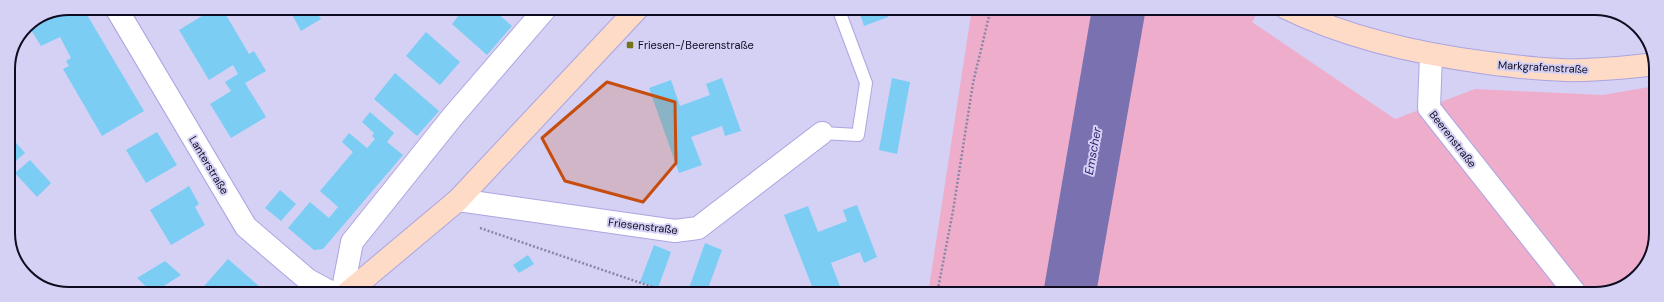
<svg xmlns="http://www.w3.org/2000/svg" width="1664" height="302" font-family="'DM Sans',sans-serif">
<rect width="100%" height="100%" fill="#d4d1f5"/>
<path fill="#efadcc" d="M972 8H1260L1252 22 1395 119 1475 89 1603 95 1655 86V241L1635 279 1598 294H928Z"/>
<path fill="#7971b0" d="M1092 8H1146L1096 294H1043Z"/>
<path fill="#7bcdf3" d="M69 8H83L144 111 102 136 63 69 69 66 66 61 71 58 60 37 41 46 28 25Z
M215 8H222L249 54 254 51 266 71 245 83 266 117 231 138 210 104 231 91 225 82 238 74 233 65 209 80 179 30Z
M314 8 321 19 301 31 289 9Z
M459 8H491L512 26 487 55 452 24 462 11Z
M858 8H885L888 17 864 26Z
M426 32 460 62 440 85 406 56Z
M395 73 439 111 417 136 374 99Z
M722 78 741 131 725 136 722 126 691 137 702 165 679 173 649 88 671 80 680 106 710 95 706 84Z
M892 78 910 82 897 154 879 150Z
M370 112 394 133 387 142 403 155 323 249 314 250 288 228 310 202 329 218 338 207 320 191 353 152 342 142 349 133 367 148 375 139 372 136 374 133 362 122Z
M157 132 177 165 146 183 126 150Z
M9 135 25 153 9 167Z
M30 160 51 183 37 197 15 173Z
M189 186 199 204 195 207 205 225 171 245 150 210Z
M280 190 296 204 281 221 265 208Z
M857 205 877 257 864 263 860 252 831 263 841 289 829 294H815L784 215 808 206 818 232 847 221 843 210Z
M705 243 722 250 706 294H687Z
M654 245 671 252 658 288 640 282Z
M528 255 534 264 519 273 513 265Z
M228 259 260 287 254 293H198Z
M165 261 181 275 153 293 137 278Z
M483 287 497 288 496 294H482Z"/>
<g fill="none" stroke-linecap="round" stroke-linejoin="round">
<g stroke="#aca5e0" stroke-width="14">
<path id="lane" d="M822 133 858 135 866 83 838 8"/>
</g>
<g stroke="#aca5e0" stroke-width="24">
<path id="street" d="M116 8 246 227 308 280 334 294
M1431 55 1429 108 1576 294
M458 200 675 231 698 228 822 133
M342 294 352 242 453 116 546 8"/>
</g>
<g stroke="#aca5e0" stroke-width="24">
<path id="secondary" d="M1286 8C1349 39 1419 54 1488 63 1520 67 1553 71 1585 70 1608 69 1632 67 1655 64
M346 294 458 200 638 8"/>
</g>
<path stroke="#8986a4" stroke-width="2.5" stroke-dasharray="2 2" stroke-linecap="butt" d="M480 228 673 294
M937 294 953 211 973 83 991 8"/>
<use href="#lane" stroke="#fff" stroke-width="12"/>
<use href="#street" stroke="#fff" stroke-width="22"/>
<use href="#secondary" stroke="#fddbc6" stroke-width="22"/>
</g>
<path fill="#c74d0f" fill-opacity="0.2" stroke="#c74d0f" stroke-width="3" stroke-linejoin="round" d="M607 82 675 102 676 163 643 202 565 181 542 138Z"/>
<rect fill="#747419" stroke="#d4d1f5" stroke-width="1.5" x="626" y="41" width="8" height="8" rx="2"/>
<g text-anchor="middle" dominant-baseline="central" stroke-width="4" stroke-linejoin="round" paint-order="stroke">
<g font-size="11" fill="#0f0b20" stroke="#d4d1f5" text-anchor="start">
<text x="638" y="45">Friesen-/Beerenstraße</text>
</g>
<g font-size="11" fill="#0f0b20" stroke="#d4d1f5">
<text transform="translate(1543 67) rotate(3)">Markgrafenstraße</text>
<text transform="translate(1453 139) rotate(52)">Beerenstraße</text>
<text transform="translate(209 165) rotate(59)">Lanterstraße</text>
<text transform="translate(643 226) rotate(7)">Friesenstraße</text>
</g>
<g font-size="12" font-style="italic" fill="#311c69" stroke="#d4d1f5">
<text transform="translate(1093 151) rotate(-80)">Emscher</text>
</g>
</g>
<path d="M0 0H1664V302H0ZM69 15H1595A54 54 0 0 1 1649 69V233A54 54 0 0 1 1595 287H69A54 54 0 0 1 15 233V69A54 54 0 0 1 69 15Z" fill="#d4d1f5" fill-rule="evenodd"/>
<path fill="none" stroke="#0f0b20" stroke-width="2" d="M69 15H1595A54 54 0 0 1 1649 69V233A54 54 0 0 1 1595 287H69A54 54 0 0 1 15 233V69A54 54 0 0 1 69 15Z"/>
</svg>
